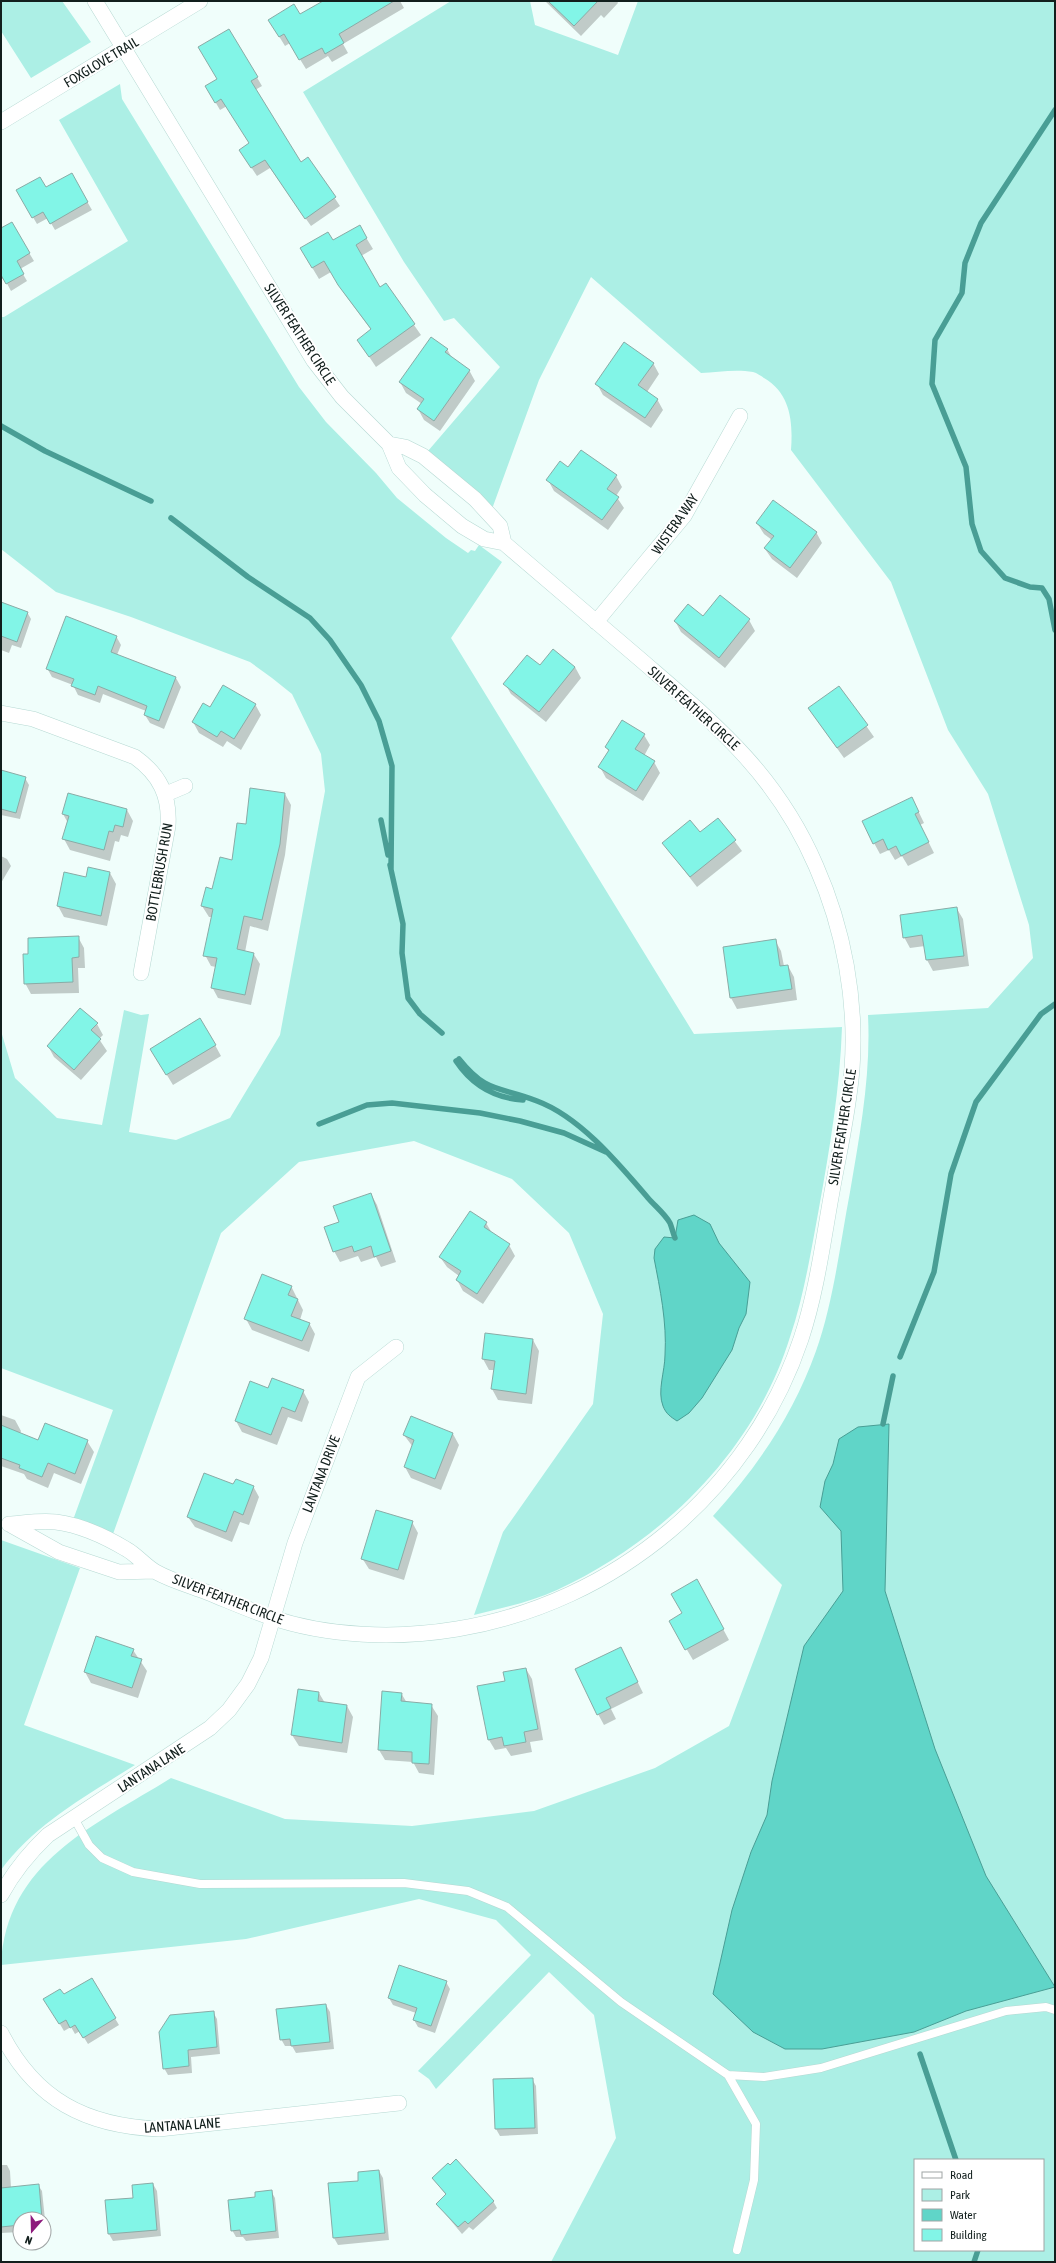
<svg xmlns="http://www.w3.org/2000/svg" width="1056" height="2263" font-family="'Asap Condensed',sans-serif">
<rect width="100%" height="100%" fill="#f0fefb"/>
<path fill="#acefe5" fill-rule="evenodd" d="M1 1H62L91 42 31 78 1 31Z
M451 1H530L535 25 618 55 638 1H1055V2262H551L616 2138 594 2015 549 1972 436 2089 429 2079 418 2071 531 1955 496 1920 419 1899 246 1939 1 1965C6 1862 94 1826 171 1778L285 1819 412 1826 534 1811 655 1768 729 1726 782 1585 713 1516C758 1466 793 1415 816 1351 834 1300 840 1244 850 1192 860 1133 871 1075 868 1015L988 1008 1033 958 1029 925 988 794 948 730 891 582 791 450C793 422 791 394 764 378 761 376 757 373 753 372 737 369 717 372 701 373L591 277 539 380 492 509 428 451 500 367 454 318 444 321 404 262 303 92ZM915 2160H1043V2250H915Z
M120 84 122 99 299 387 326 422 376 473 397 498 446 538 468 553 471 550 475 551 479 545 502 562 451 638 694 1034 842 1027C840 1088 830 1147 819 1208 811 1251 804 1296 790 1337 755 1450 663 1541 557 1590 531 1602 502 1608 474 1615L503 1532 593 1404 603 1314 569 1233 512 1179 414 1141 299 1162 221 1233 113 1534 73 1520 113 1410 1 1368V1031L15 1078 57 1118 102 1125 124 1010 141 1015 149 1014 129 1132 176 1140 230 1118 280 1035 325 791 321 754 292 694 272 678 250 662 131 617 56 592 1 549V317H4L128 241 59 120Z
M1 1540 80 1568 24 1725 135 1765C86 1796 36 1823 1 1870Z"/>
<path fill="#60d5c8" stroke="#499e95" d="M694 1215 710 1224 719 1243 750 1282 746 1314 739 1328 732 1350 702 1398 689 1413 677 1421C671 1417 666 1414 663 1406 657 1391 665 1371 665 1355 667 1322 660 1289 654 1258L655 1249 664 1237 675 1238 678 1220Z
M889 1424 885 1591 935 1749 986 1876 1055 1987 966 2011 914 2032 822 2049H785L753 2032 713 1994 732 1910 751 1852 767 1815 772 1781 804 1646 843 1591 841 1531 820 1507 825 1481 833 1464 839 1439 858 1427Z"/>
<path fill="#0003" d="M323 1H400L404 8 343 44 348 53 332 62 328 56 306 69 290 43 285 46 269 20 300 16Z
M545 1H617L618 3 604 18 601 15 581 36Z
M229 30 262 86 255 90 300 163 308 158 340 206 311 226 270 168 257 176 245 158 250 144 227 106 220 110 206 86 218 79Z
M71 174 92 210 55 230 48 218 37 224 17 190 45 189Z
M11 223 34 261 20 269 27 281 11 291 4 278 1 280V229Z
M359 226 373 249 361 256 380 288 385 284 421 335 376 367 358 340 372 331 346 296 331 272 319 279 301 249 332 242Z
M447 349 452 358 469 370 475 381 440 431 424 420 418 409 422 404 406 393 400 382Z
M653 363 659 374 647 392 657 399 663 410 651 428 603 395 597 384Z
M569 468 616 476 622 487 616 496 624 508 608 530 554 491 548 480Z
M757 523 816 532 822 543 797 578 772 559 765 549 772 540 764 534Z
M720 597 749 620 755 631 725 668 681 632 675 621 703 617Z
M1 603 27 612 31 619 21 648 12 645 9 653 1 650Z
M116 636 121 645 117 655 176 678 181 687 164 729 150 723 145 715 146 711 103 694 100 703 78 695 73 685 52 677 47 668Z
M540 667H575L581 678 546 722 511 694 505 684Z
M839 687 874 737 844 758 809 709Z
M255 704 261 715 241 750 227 741 223 747 199 733 193 722 210 709Z
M644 735 650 745 644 756 654 762 660 773 643 801 606 778 600 767 609 752 606 747Z
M1 771 25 778 29 785 20 819 1 815Z
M285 794 291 805 285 855 268 931 250 926 245 952 253 953 260 964 251 1005 218 998 212 987 216 967 211 966 205 955 212 917H209L202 906 233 861 247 826Z
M912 798 924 823 920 825 934 853 908 866 902 856 895 860 889 850 880 854 874 843Z
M127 810 133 821 128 837 121 835 119 842 115 841 110 861 70 850 64 839 68 823 63 814Z
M718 819 742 851 697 887 663 843 700 833Z
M1 856 7 859 11 866 1 883Z
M110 873 116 884 107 926 64 917 58 906 86 878Z
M957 909 963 919 969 966 933 971 927 960 925 946 910 948 904 937Z
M78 937 84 948 85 968H78L79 993 31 994 25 983 29 955Z
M775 940 781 951 784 966H788L794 977 797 1000 737 1009 731 998 724 948Z
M97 1024 103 1035 99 1039 107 1051 81 1080 54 1057 48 1046Z
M215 1045 221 1056 173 1085 151 1049Z
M371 1194 377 1205 396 1262 381 1267 376 1257 361 1262 358 1256 340 1262 334 1251Z
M486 1223 492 1233 509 1245 515 1256 483 1304 463 1291 457 1280 459 1276 447 1267 440 1257Z
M291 1286 303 1310 300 1320 309 1323 315 1334 309 1352 252 1330 246 1319Z
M533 1340 539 1351 532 1404 498 1400 492 1389 494 1370H489L483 1359Z
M268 1389 303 1391 309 1402 302 1422 288 1417 277 1445 242 1432 236 1421Z
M1 1415 15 1420 21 1431 20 1434 39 1442 87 1441 94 1452 81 1484 54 1473 48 1488 27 1479 24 1474 1 1466Z
M453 1434 459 1445 441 1490 411 1478 405 1467 413 1447 404 1435Z
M234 1485 253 1486 259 1497 249 1525 240 1522 232 1542 195 1527 188 1517Z
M412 1522 418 1533 404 1580 369 1569 362 1558Z
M703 1592 729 1640 693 1660 670 1621 684 1614Z
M621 1648 643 1693 611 1709 616 1719 604 1725 598 1714Z
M133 1650 147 1671 138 1698 91 1683 85 1672Z
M526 1669 532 1679 543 1740 530 1742 532 1752 511 1756 506 1748 495 1750 489 1740 506 1681Z
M319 1693 325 1703 347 1706 353 1717 347 1753 299 1746 292 1735Z
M401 1693 407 1703 431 1705 438 1716 434 1775 419 1773 413 1762 385 1760 379 1750Z
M91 1979 119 2025 88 2044 80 2031 75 2034 71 2027 64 2031 45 1999 63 1996Z
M446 1982 450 1989 435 2033 418 2027 414 2020 416 2013 393 2005 389 1998Z
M326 2005 330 2012 334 2049 296 2053 292 2046H285L281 2039Z
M213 2012 217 2019 220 2054 191 2057 192 2073 168 2075 164 2068Z
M532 2079 536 2086 538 2134 500 2136 496 2129Z
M1 2165H7L10 2171 11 2188 38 2185 42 2191 46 2229H44V2219H20V2232L1 2233Z
M379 2171 383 2178 389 2240 338 2245 334 2238 359 2181Z
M433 2178 493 2201 497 2208 473 2230 469 2227 462 2234 437 2204 446 2195Z
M153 2184 157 2191 161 2236 113 2241 109 2234 134 2198Z
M271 2191 275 2198 279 2238 246 2241 243 2237H236L232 2230 256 2198Z"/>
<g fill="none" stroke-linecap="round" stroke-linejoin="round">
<path stroke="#499e95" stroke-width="5.5" d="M1055 110 981 223 965 263 962 293 935 340 932 384 966 467 972 524 981 551 1005 578 1030 587 1042 588 1049 599 1055 630
M1 426 45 451 151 501
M171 518 248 577 310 618 330 640 361 685 379 721 392 766 391 869
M381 820 388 855
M390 865 403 924 402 953 408 998 420 1014 442 1033
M459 1059C487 1094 499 1086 537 1101 580 1117 618 1163 648 1198 655 1206 665 1214 670 1223 672 1228 673 1233 675 1238
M456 1061C472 1085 493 1098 523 1100
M319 1124 367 1105 392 1103 480 1113 520 1121 564 1133 606 1152
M900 1357 934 1272 951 1174 976 1102 1041 1014 1055 1004
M883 1424 893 1376
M920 2054 956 2160
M974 2262 978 2250"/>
</g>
<path fill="#82f5e7" stroke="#8aaba6" d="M323 1H394L339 34 344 43 325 54 322 48 299 60 284 34 279 37 268 20 294 4 300 14Z
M548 1H598L574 26Z
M229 29 258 77 251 81 301 162 308 157 336 197 305 219 265 160 251 168 239 150 249 143 221 99 215 103 205 86 217 79 198 47Z
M72 173 88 202 50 224 43 212 32 218 16 190 40 177 46 187Z
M12 222 30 253 17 261 24 274 6 284 1 275V228Z
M360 225 367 238 356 245 380 287 386 283 415 324 369 357 357 340 371 329 338 285 324 261 312 268 300 248 328 232 333 240Z
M431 337 448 349 445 352 470 370 434 421 417 409 424 399 399 382Z
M624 342 654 363 638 385 658 399 645 418 595 384Z
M581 450 617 475 607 489 619 497 602 520 546 480 560 461 568 467Z
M773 500 817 532 790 568 764 548 774 536 756 523Z
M720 595 750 619 719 658 674 621 688 604 703 616Z
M1 602 28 612 17 642 1 636Z
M66 616 117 636 111 652 176 677 159 721 144 715 147 706 98 686 95 695 71 686 74 679 46 669Z
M553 649 575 667 539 712 503 684 527 655 540 665Z
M223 685 256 704 234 739 221 731 217 737 192 722 203 703 210 707Z
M839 686 868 725 837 748 808 708Z
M622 720 645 734 635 749 655 761 636 791 598 767 609 750 605 747Z
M1 770 26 777 16 813 1 809Z
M250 788 285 793 280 844 262 920 244 916 237 949 254 953 245 995 211 988 217 958 203 956 213 909 201 906 206 887 212 889 220 857 232 860 237 823 246 824Z
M68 793 127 809 123 827 115 825 113 832 109 831 104 850 62 839 69 816 62 814Z
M912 797 919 812 915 814 929 842 901 856 896 846 888 850 883 839 873 844 862 821Z
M718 818 736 840 690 877 662 843 690 820 700 832Z
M88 867 110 872 101 916 57 906 64 872 86 877Z
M957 907 964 956 926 960 922 935 903 938 900 915Z
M79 936V957L72 958 73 982 24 984 23 954H28V938Z
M776 939 780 966 788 965 792 989 730 998 723 947Z
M80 1008 98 1023 91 1030 101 1039 74 1070 47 1046Z
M200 1018 216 1045 166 1075 150 1049Z
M371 1193 391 1251 374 1257 371 1246 354 1252 352 1246 333 1252 324 1227 339 1222 333 1206Z
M470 1211 487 1222 484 1227 510 1244 477 1294 456 1280 461 1271 439 1257Z
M262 1274 292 1286 288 1295 298 1299 291 1316 310 1323 302 1341 244 1319Z
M485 1333 533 1339 526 1394 491 1389 495 1361 482 1359Z
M272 1378 304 1390 295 1412 282 1407 271 1435 235 1421 250 1381 268 1388Z
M411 1416 453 1433 435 1479 404 1467 414 1440 403 1435Z
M45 1423 88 1440 75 1474 48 1463 42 1477 19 1468 20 1465 1 1458V1425L38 1440Z
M204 1473 233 1484 236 1479 254 1486 243 1515 234 1511 226 1532 187 1517Z
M376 1510 413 1521 398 1570 361 1559Z
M697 1579 724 1629 685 1650 669 1621 682 1613 671 1594Z
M96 1636 134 1649 131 1656 142 1659 132 1688 84 1672Z
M621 1647 638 1682 606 1698 611 1708 597 1715 575 1669Z
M526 1668 538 1729 524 1732 526 1742 504 1746 502 1737 488 1740 477 1686 505 1681 503 1672Z
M298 1689 319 1692 318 1701 347 1705 342 1743 291 1735Z
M382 1691 402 1693 401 1701 432 1704 429 1764 412 1763V1752L378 1750Z
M399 1965 447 1981 431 2026 413 2020 417 2008 388 1998Z
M92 1978 116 2018 83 2038 75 2025 70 2028 66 2020 59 2024 43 1999 60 1989 64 1994Z
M326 2004 330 2042 291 2046 290 2039 280 2040 276 2009Z
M214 2011 217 2047 188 2050 189 2066 163 2069 159 2032 170 2015Z
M533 2078 535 2128 495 2129 493 2079Z
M456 2159 494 2201 468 2224 465 2221 458 2227 436 2204 446 2194 432 2178 448 2163 450 2165Z
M379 2170 385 2233 333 2238 328 2183 358 2181V2172Z
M153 2183 157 2230 108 2234 105 2200 133 2198 132 2185Z
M39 2184 42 2219H20V2225L1 2227V2188Z
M272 2190 276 2231 241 2235 240 2230 231 2231 228 2200 255 2197V2192Z"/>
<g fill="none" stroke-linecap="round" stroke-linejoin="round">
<g stroke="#b6d9d3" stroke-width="9">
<path id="lane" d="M74 1818 89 1845 102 1858 133 1872 200 1884 404 1883 468 1891 507 1907 621 2002 728 2075 764 2077 821 2068 1006 2011 1046 2007 1055 2010
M728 2075 756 2124 754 2180 737 2250"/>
</g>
<g stroke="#b6d9d3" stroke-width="16">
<path id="street" d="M1 122 200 1
M389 444 405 447 423 456 475 499 500 526 504 543
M596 622 684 516 740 416
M1 713 33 719 135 757C160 775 170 796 168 826L141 973
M166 794 185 786
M9 1524C24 1523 41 1520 56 1522 79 1525 106 1537 126 1549 137 1555 145 1566 156 1572 172 1581 191 1586 209 1593 229 1601 249 1610 270 1617 328 1637 397 1639 457 1629 615 1603 750 1491 801 1339 818 1288 824 1233 834 1181 841 1144 849 1107 852 1069 857 1001 844 929 816 866 776 773 715 724 641 660 595 621 550 582 504 543L484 539 462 526 425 495 399 468 389 444 342 397 314 361 95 1
M9 1524 59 1552 119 1572 154 1571
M1 1895C14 1871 29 1853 48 1835L210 1728 229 1710 248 1684 261 1658 295 1543 358 1377 396 1347
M1 2033C35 2100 86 2126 159 2129L399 2103"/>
</g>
<use href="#lane" stroke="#fff" stroke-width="8"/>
<use href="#street" stroke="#fff" stroke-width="15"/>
</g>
<g text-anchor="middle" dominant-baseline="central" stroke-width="4" stroke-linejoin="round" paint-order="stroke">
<g font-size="14" fill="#121f1d" stroke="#fff">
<text transform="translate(101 62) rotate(-31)">FOXGLOVE TRAIL</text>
<text transform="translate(300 334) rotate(57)">SILVER FEATHER CIRCLE</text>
<text transform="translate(675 524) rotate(-55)">WISTERA WAY</text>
<text transform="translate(694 708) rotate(42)">SILVER FEATHER CIRCLE</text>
<text transform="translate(159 872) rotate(-80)">BOTTLEBRUSH RUN</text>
<text transform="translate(842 1127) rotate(-81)">SILVER FEATHER CIRCLE</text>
<text transform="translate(321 1474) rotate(-69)">LANTANA DRIVE</text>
<text transform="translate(228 1599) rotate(21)">SILVER FEATHER CIRCLE</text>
<text transform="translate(151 1768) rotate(-33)">LANTANA LANE</text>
<text transform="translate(182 2125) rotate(-4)">LANTANA LANE</text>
</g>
</g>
<rect width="1056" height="2263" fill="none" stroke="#121f1d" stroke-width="4"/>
<rect x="914" y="2159" width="130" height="92" fill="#ffffff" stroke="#a0a5a5"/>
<rect x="922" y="2172" width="20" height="6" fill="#ffffff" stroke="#a0a5a5"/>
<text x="950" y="2179" font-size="12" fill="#121f1d">Road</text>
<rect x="922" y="2189" width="20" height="12" fill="#acefe5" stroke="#a0a5a5"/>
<text x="950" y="2199" font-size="12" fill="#121f1d">Park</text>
<rect x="922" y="2209" width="20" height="12" fill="#60d5c8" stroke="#a0a5a5"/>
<text x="950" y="2219" font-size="12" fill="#121f1d">Water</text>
<rect x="922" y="2229" width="20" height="12" fill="#82f5e7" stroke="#a0a5a5"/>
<text x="950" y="2239" font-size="12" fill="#121f1d">Building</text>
<g transform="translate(32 2231) rotate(200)"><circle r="19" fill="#ffffff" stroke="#a0a5a5"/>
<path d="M0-3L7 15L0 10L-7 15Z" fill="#8d1a7c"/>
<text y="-6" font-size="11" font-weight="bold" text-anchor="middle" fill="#121f1d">N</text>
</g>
</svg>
